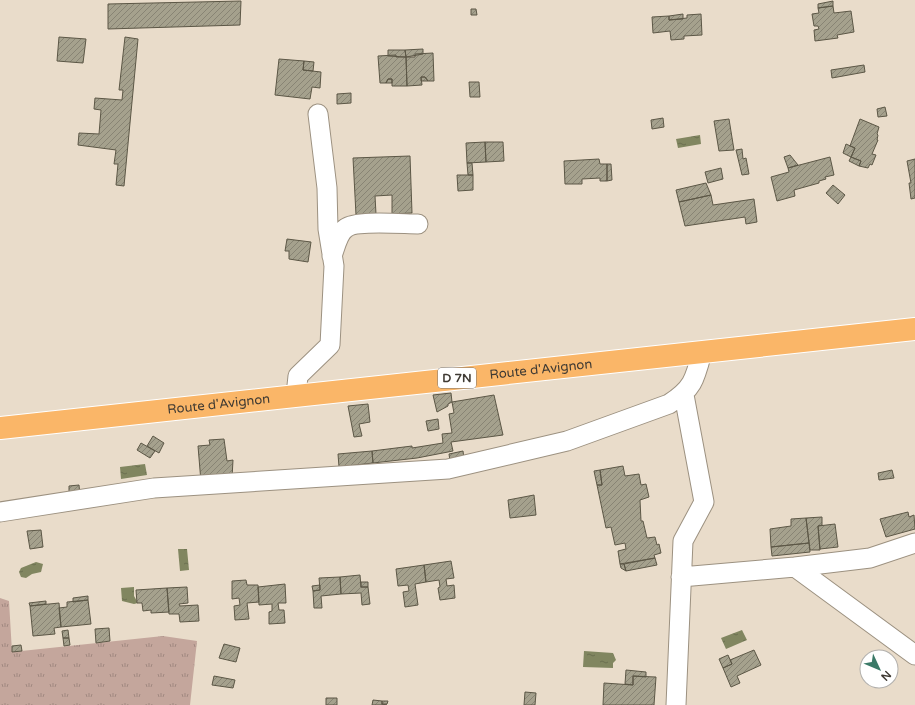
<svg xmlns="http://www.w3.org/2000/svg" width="915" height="705" font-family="'Varela Round',sans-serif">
<defs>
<pattern id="grass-tufts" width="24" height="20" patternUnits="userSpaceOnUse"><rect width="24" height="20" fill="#c4a69c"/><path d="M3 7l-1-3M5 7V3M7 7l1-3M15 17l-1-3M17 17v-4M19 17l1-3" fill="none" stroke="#a18880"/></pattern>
<pattern id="water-ripples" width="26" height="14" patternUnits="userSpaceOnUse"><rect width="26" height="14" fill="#818660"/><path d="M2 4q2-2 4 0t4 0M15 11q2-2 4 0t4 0" fill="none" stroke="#6b6f50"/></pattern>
<pattern id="building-hatch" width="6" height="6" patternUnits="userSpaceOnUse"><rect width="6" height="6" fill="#a5a18d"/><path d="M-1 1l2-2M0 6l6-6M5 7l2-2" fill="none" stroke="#888474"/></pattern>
</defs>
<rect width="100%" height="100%" fill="#e9dcca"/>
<path fill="url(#grass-tufts)" d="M0 598 9 601 12 652 163 636 197 641 190 705H0Z"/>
<path fill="url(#water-ripples)" d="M700 135 701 144 678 148 676 139Z
M145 464 147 475 121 479 120 467Z
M178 549H187L189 570 180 571Z
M36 562 43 564 41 572 32 574 26 578 21 577 19 572 21 568Z
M134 587V596L138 603 134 604 122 601 121 588Z
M742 630 747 640 726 649 721 638Z
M584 651 613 653 616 660 613 663V668L583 667Z"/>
<path fill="url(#building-hatch)" stroke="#5c5746" d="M241 1 240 25 108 29V4Z
M833 1V6L818 8V4Z
M833 6 834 13 851 11 854 32 837 35 838 38 815 41 814 30 819 29 818 26H814L812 14 819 13 818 8Z
M471 9H476L477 15H471Z
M683 14V19L669 20V16Z
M701 14 702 35 684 36V39L671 40 670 31 653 33 652 17 669 16V20L687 18V15Z
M59 37 86 39 83 63 57 61Z
M125 37 138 39 124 186 116 185 118 164H114L116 150 78 145 79 133 99 134 101 110 94 109 95 98 122 100 123 90H119Z
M423 49V54L406 57 405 50Z
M388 50H405L406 57 388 56Z
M433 53 434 81H428L425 77H421L422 85 407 86 406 57H415V54Z
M396 55V57H406L407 86H392V79H388L386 83H380L378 56Z
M279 59 304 61 303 70 321 72 320 88 312 87 310 99 275 95Z
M304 61 314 62 313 71 303 70Z
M864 65 865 72 832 78 831 70Z
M421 77H425L428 81H421Z
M388 79H392V83H386Z
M469 82H479L480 97H470Z
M351 93V103L337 104V94Z
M885 107 887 116 878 117 877 109Z
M663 118 664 127 652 129 651 120Z
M729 119 734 150 719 151 714 121Z
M860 119 879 127 877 134 878 135 877 140H878L872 154 876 155 872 165 870 164 868 168 859 166 861 161 851 157 855 148 850 146Z
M485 142 486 162 467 163 466 143Z
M485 142H503L504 161 486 162Z
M846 144 855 148 851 157 843 153Z
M742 149 743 159 746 158 749 174 742 175 736 150Z
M790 155 798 165 788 168 784 157Z
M410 156 412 213 392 214V195L375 196 376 214 356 215 353 158Z
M830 157 834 175 825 177 826 179 819 181V183L794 190 795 196 777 201 771 177 789 172 788 168Z
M851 157 861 161 859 166 849 161Z
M599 159 600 164H607V181H600V178L582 179V184H565L564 161Z
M915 159V198L911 199 909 183H911L907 161Z
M467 163H472L473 175H468Z
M607 164H611L612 180 607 181Z
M721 168 723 179 708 183 705 172Z
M457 175H473V190L458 191Z
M706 183 711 195 679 202 676 190Z
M833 185 845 195 838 204 826 193Z
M711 195 713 205 754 199 757 222 746 224 745 217 685 226 679 202Z
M287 239 311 242 308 262 289 259V251H285Z
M451 393 452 402 448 404V406L437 412 433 395Z
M494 395 503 435 451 442 453 451 417 458 373 463 372 451 412 446V448L443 443 442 434 452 433 449 414 454 413 452 402Z
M368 404 370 422 359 424 362 436 354 437 348 406Z
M438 419 439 429 428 431 426 421Z
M153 436 164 443 159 453 147 446Z
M224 439 227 461 233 460 232 478 201 482 198 446 210 445 209 440Z
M141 443 155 451 150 458 137 450Z
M372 451 373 463 339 467 338 454Z
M463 451 464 459 450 461 449 454Z
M623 466 625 476 639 474 641 485 646 484 649 497 640 500 641 521H643L647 538 655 537 657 545 659 544 661 553 654 555 655 558 620 564 618 551 626 549 625 543 615 545 611 527 606 528 597 485H602L600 470Z
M600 470 602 485H597L594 471Z
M892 470 894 478 879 480 878 473Z
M79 485 80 496 69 497V486Z
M534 495 536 515 510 518 508 500Z
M908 512 909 517 914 515 915 529 886 537 880 519Z
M822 517V525L818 526 820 550H810L806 518Z
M806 518 809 543 771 547 770 529 791 526V519Z
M835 524 838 547 820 549 818 526Z
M41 530 43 547 30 549 27 531Z
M809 543 810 552 772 556 771 547Z
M655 558 657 565 626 571 624 564Z
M451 561 454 578 446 579 447 586 454 585 455 598 440 600 438 588 440 587 439 580 426 582 424 565Z
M620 564H624L626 571 621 568Z
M424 565 426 582 415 584 418 605 405 607 403 592 409 591 408 585 398 586 396 569Z
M360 575 361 587H368L370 604 362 605 361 593 341 594 340 577Z
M340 577 341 594 321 596 322 608H314L313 591 320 590 319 578Z
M246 580 247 585H258L259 602 247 603 249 619 235 620 234 606 240 605 239 598 232 599V581Z
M361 582H368V587H361Z
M285 584 286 603H278L279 610H284L285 623 269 624V612L272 611V604L259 605 258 587Z
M320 585V590L313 591 312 586Z
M187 587 188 603 179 604 180 606 198 605 199 621 180 622 179 614H169L167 588Z
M167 588 169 612 151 613V610L143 611 142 603H137L136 590Z
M88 596V600L73 602V598Z
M88 600 91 624 61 627 59 608 67 607V602Z
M46 601V604L30 606 29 603Z
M59 603 61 627 54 628 55 634 33 636 30 606Z
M109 628 110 641 96 643 95 629Z
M68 630 69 638H63L62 631Z
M63 638H69L70 645 64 646Z
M224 644 240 648 236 662 219 658Z
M21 645 22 651 12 652V646Z
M754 650 761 665 737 676 740 683 731 687 723 668 732 664 730 660Z
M728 655 732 664 723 668 719 659Z
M626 670 646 672V677L633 676V685L625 684Z
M214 676 235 680 233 688 212 685Z
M633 676 656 677 654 705H603L604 683 633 685Z
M525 692 536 693 535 705H524Z
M326 698H337V705H326Z
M373 700 382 701V704L387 705H372Z
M382 701H388L387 704H382Z"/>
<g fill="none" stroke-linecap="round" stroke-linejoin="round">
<g stroke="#9c9180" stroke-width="21">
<path id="minor" d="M332 256C335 248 338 233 346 228 356 220 403 224 418 224
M296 395 298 376 330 345 334 266 328 229 327 188 318 114
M0 512 154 488 448 469 567 441 669 404C693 389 695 379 702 352
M795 567 870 558 915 543
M681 577 795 567 915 655
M676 705 683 541 704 502 684 395"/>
</g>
<g stroke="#fff" stroke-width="24">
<g id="major">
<path id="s1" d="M0 428 915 329"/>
</g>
</g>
<use href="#minor" stroke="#fff" stroke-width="19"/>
<use href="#major" stroke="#fab668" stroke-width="22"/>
</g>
<g text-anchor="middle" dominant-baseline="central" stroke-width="4" stroke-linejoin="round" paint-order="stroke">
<rect fill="#fff" stroke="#797570" stroke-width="1" x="438" y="368" width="38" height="20" rx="3"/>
<g font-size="12" font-weight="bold" fill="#3f3a33">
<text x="457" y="378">D 7N</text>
</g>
<g font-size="13" fill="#3f3a33" stroke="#fff">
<text stroke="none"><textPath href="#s1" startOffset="544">Route d'Avignon</textPath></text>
<text stroke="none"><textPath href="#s1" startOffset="220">Route d'Avignon</textPath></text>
</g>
</g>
<g transform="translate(879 669) rotate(134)"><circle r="19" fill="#ffffff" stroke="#b2b0ad"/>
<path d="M0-3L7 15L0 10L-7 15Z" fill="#3b7a68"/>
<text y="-6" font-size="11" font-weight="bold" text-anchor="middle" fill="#3f3a33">N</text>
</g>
</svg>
